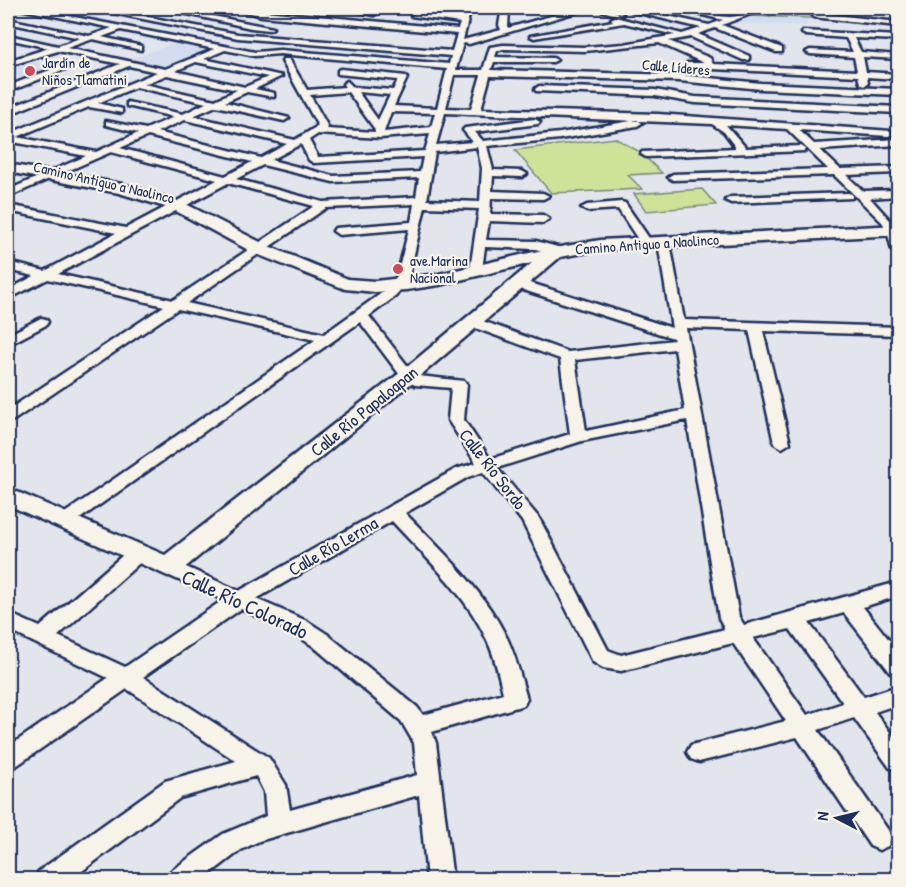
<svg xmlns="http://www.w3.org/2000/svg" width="906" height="887" font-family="'Patrick Hand',sans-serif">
<rect width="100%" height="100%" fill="#e2e6ec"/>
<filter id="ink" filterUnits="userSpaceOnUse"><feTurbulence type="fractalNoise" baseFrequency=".0167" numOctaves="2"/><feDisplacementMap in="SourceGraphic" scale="12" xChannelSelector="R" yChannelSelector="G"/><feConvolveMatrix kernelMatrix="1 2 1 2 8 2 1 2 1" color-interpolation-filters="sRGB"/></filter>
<g filter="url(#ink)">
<path fill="#d3ddef" d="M747 16 810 18 805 26 727 23Z
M177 42 213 49 162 70 125 61Z
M28 60 60 68 29 80 8 74V67Z"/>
<path fill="#cee398" stroke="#74897b" stroke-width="1.5" d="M769 8H817L810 18 747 16Z
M615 138 640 152 662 173 628 175 642 189 551 193 515 150Z
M702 189 716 205 646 211 634 194Z"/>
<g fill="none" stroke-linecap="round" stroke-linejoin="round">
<g stroke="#1b2f5e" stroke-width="5">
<path id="street" d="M15 8H28L255 52 280 50 449 64 451 56 238 38 88 8H101L238 34 452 51 457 34 262 16 231 8 458 29 460 23 411 16 415 14 462 18 465 8H471L463 40 501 30 499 25 502 8H509L508 28 580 8H590L469 44 463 43 456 70H483L490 47 503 45 585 47 624 44 675 35 624 23 534 38 530 36 613 21 611 19 615 17 682 34 701 28 631 11V8L709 25 723 20 674 8C693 6 711 17 730 17 742 17 753 8 766 8L722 25 782 48V52H776L715 28 698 34 749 56V60H743L691 37 669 41 710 58 713 64 857 71 854 57 810 54 806 52 810 50 853 52 846 38 806 35 802 33 803 31 898 36V40L854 38 861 52 898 55V59L863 57 866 72 898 74V79L867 77 868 83 864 86 860 83 858 76 690 68 686 65 687 63H704L659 43 585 51 503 49 497 51 495 57 553 58 557 60 553 62H494L491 70 679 75 761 83 898 89V95L761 89 679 81 490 76 481 109 658 114 891 131V135L888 136 799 130 814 144 898 139V145L820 150 840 169 898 167V173L846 175 863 191 898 190V196L870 198 898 229V254L892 250 887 230 882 222 834 175 673 180 668 177 673 174 828 169 787 129 726 125 746 148 801 146 806 149 805 151 646 157 641 154 642 152 736 148 724 132 712 124 445 113 436 145 473 142 463 130 465 128 535 119 540 122 538 124 475 132 483 141 560 133 637 120 642 123 637 126 560 139 487 146 493 170 522 171 527 174 522 177 493 176 492 191 543 193 549 196 543 199 491 198 490 214 543 215 549 219 543 223 489 221 486 240 536 241 561 248 563 251 561 254 557 255 535 249 485 247 482 270 481 273H471L470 270 479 209 425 207 409 276 396 296 369 316 413 373 419 376 464 381 467 384 464 420 490 459 570 434 560 359 467 325 465 322 467 319H477L568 352 674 340 673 338 514 287 512 284 514 281H524L672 328 658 243 664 239 670 243 684 320 898 327V335L763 331 790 443 782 448 774 443 749 330 686 328 739 617 744 625 898 582V596L863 607 898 651V674L890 672 844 613 809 623 864 697 898 686V704L875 712 898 743V771L890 768 854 718 818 730 888 830 891 838 888 846 879 850 870 846 797 737 699 762 691 759 687 752 691 745 786 721 733 643 621 671 603 668 593 662 522 521 483 472 468 477 405 513C442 551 483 589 507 638 516 657 521 678 527 699L524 705 432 732 436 743 453 880H427L419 795 259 841 241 850 202 880H167L171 871 223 834 266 816 264 792 256 776 180 798 70 880H35L39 871 165 781 236 761 127 689 16 766 8 769V747L108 678 8 630V613L40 627 130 549 137 547 144 549 146 554 144 559 58 636 125 667 223 600 161 572 158 567 161 562 168 560 175 562 239 591 456 469 476 463 448 420 451 388 415 385 403 379 360 322 71 525 65 527 59 525 56 521 59 517 315 340 178 309 14 420 8 422V410L164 306 48 279 8 299V290L34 276 8 270V262L45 271 116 233 8 211V205L126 228 217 180 111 152 8 197V190L86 156 8 141V134L157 72 129 66 15 112H9V108L120 64 58 51 8 66V61L49 48 8 39V35L58 46 80 38 8 23V19L89 36 112 28ZM121 30 215 49 165 69 67 48 93 39 141 50V46L102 37ZM225 50 255 56 280 54 447 69 437 108 394 106 407 78 406 76 341 69 338 70V74L398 80 393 90 353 87 347 81 343 84 345 87 307 90 289 59H283L282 61 318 126 295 140 193 116 216 106 284 121 289 118 225 102 247 92 274 97V93L255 89 282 76 204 59ZM196 62 268 77 245 87 175 71ZM167 75 237 90 215 100 144 84ZM454 75H481L471 109 446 108ZM136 87 206 103 183 114 127 102V106L174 117 146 129 106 121V125L138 133 96 152 17 137 89 107 122 113V109L98 103ZM348 92 374 128 375 132 327 129 328 127 310 95ZM358 92 390 95 378 120ZM391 112 435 113 431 127 384 132ZM185 120 287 144 261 158 157 132ZM318 134 380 138 430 134 425 151 318 157 309 140ZM148 136 252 162 225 176 120 148ZM301 144 309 160 314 163 423 157 420 172 333 176 271 160ZM477 147 482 168 480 202 427 200 435 152ZM263 165 333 182 419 178 416 197 323 202 236 179ZM228 183 314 206 173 300 58 274ZM414 204 411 222 335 228 333 231 339 235 409 229 397 276 386 290 324 334 187 303 326 208ZM675 349 685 410 586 431 575 360ZM687 420 719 618 725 629 621 655 608 650 539 518 497 468 582 441ZM392 521C425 557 466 594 487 640 495 657 499 676 503 693L423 715 417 707 327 634 307 621 256 599ZM241 609 293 633 313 646 401 721 414 743 417 775 290 810 286 785 269 758 143 677ZM790 629 843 703 807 715 753 638Z
M160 8H173L273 28 269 30 251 28Z
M343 8H356L378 13 374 15Z
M593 8H603L623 14 619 16Z
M816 13 898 22V26L813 17Z
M63 65 70 67 8 92V86Z
M539 86 655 90 695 97 898 107V113L695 103 655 96 536 91 535 89Z
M848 193 852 194V198L731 203 725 200 731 197Z
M621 202 625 203 653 244 651 247H643L618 209 587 211 581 208 587 205Z
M41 318 46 319 48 322 46 325 8 345V335Z"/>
</g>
<g stroke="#1b2f5e" stroke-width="5">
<path id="secondary" d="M8 164 122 184 184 203 266 245 348 279 375 281 439 274 538 251 600 240 898 225V235L600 250 560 257 415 380 177 574 168 576 8 505V488L165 555 401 372 532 263 439 285 406 290 375 292 345 289 254 253 172 209 119 193 8 172Z"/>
</g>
<use href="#street" fill="#f7f3e8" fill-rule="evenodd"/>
<use href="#secondary" fill="#f7f3e8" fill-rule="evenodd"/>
</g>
</g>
<g fill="#d1495b" stroke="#f7f3e8" stroke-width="2">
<circle cx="30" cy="71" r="6"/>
<circle cx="398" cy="269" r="6"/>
</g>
<g text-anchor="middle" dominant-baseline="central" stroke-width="4.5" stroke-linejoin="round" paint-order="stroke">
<g font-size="15" fill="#1b2f5e" stroke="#f7f3e8" text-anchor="start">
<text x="42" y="62">Jardín de<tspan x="42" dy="17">Niños Tlamatini</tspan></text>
<text x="410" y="260">ave.Marina<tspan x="410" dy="17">Nacional</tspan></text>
</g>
<g font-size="15" fill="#1b2f5e" stroke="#f7f3e8">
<text transform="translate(676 67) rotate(5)">Calle Líderes</text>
<text transform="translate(104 182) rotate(13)">Camino Antiguo a Naolinco</text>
<text transform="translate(647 244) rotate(-4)">Camino Antiguo a Naolinco</text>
</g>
<g font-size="18" fill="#1b2f5e" stroke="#f7f3e8">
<text transform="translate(364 411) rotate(-39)">Calle Río Papaloapan</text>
<text transform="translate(493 469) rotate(52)">Calle Río Sordo</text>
<text transform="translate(333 546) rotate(-30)">Calle Río Lerma</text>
</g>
<g font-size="21" fill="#1b2f5e" stroke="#f7f3e8">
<text transform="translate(245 604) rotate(25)">Calle Río Colorado</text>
</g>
</g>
<rect width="906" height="887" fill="none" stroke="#f7f3e8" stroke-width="30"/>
<rect x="15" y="15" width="876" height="857" fill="none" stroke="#1b2f5e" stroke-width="2" filter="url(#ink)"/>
<g transform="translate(837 818) rotate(277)" stroke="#f7f3e8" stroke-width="4.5" paint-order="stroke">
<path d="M0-4.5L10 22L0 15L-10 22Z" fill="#1b2f5e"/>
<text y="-9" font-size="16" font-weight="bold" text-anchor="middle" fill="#1b2f5e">N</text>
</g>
</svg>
